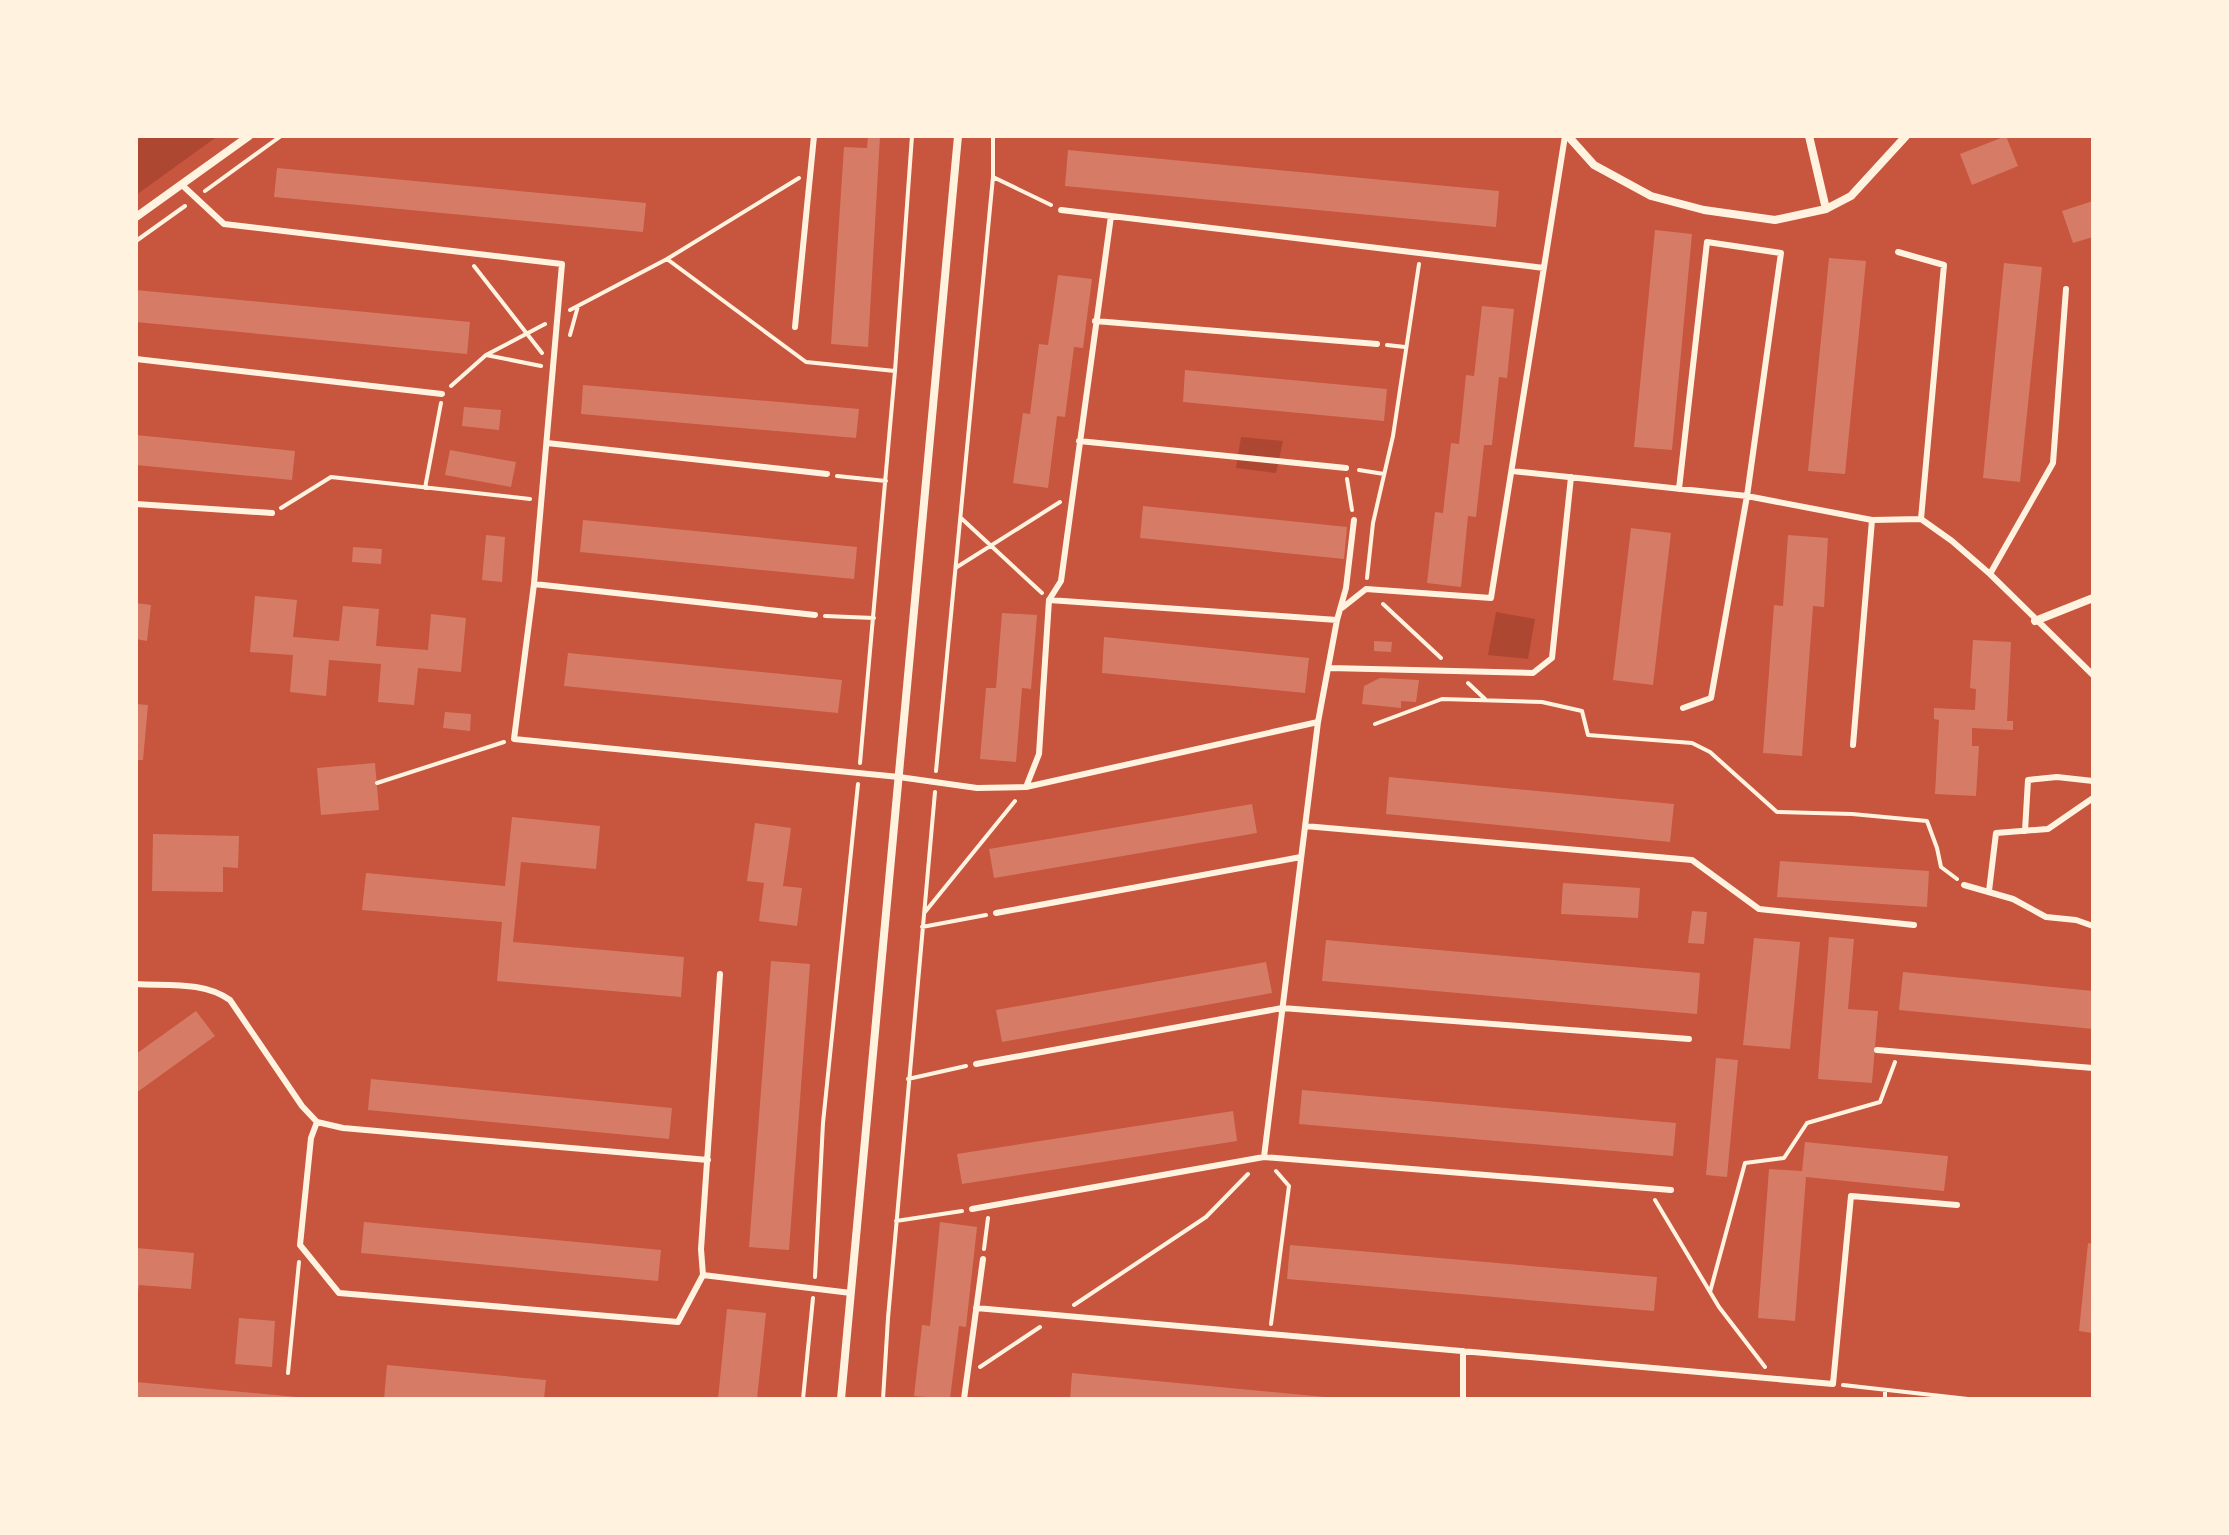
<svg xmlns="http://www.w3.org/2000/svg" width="2229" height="1535" font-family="Rubik,sans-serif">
<rect width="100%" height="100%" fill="#c8553d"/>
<path fill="#ae4732" d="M136 136H218L136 195Z
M1241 437 1283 441 1276 473 1236 468Z
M1496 612 1535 619 1528 659 1488 655Z"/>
<path fill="#d67c66" d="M868 136H880L868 347 831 344 844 147 867 148Z
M2006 136 2018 166 1972 185 1960 154Z
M1068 150 1499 191 1496 227 1065 186Z
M277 168 646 203 643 232 274 197Z
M2093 201V237L2073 243 2062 211Z
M1655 230 1692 234 1672 450 1634 447Z
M1829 258 1866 261 1845 474 1808 471Z
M2004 263 2042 267 2020 482 1983 478Z
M1058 275 1092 279 1083 348 1074 347 1065 417 1057 416 1048 488 1013 483 1023 413 1030 414 1039 344 1048 345Z
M136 290 470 322 467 354 136 322Z
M1482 306 1514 309 1507 378 1499 377 1492 445H1484L1476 517 1468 516 1461 587 1427 583 1435 512 1443 513 1451 443 1459 444 1466 375 1474 376Z
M1185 370 1387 389 1384 421 1183 402Z
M583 385 859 409 856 438 581 414Z
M464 407 501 410 499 430 462 426Z
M136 435 295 451 292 480 136 465Z
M450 450 516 462 511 487 445 475Z
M1143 506 1347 527 1344 559 1140 538Z
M583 520 857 547 854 579 580 552Z
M1631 528 1671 533 1653 685 1613 680Z
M486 535 505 537 502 582 482 580Z
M1788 535 1828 538 1824 607 1813 606 1802 756 1763 753 1774 605 1783 606Z
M353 547 382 549 381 564 352 562Z
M255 596 297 600 293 637 339 641 343 606 379 609 376 646 428 650 431 614 466 618 461 672 418 668 414 705 378 702 381 664 329 660 326 696 290 692 293 655 250 652Z
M136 603 151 605 147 641 136 639Z
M1002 613 1037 615 1031 689 1022 688 1016 762 980 759 986 688H996Z
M1104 637 1309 658 1305 693 1102 673Z
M1973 640 2011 642 2007 721H2013V730L1972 728V746H1979L1976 796 1935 794 1939 720 1934 719V708L1975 710 1976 689 1970 688Z
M1374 641 1392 642 1391 652 1374 651Z
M568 653 842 680 838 713 564 686Z
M1380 678 1419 680 1416 702 1401 701V708L1362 704 1364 686Z
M136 704 148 705 143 760H136Z
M445 712 471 714 470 731 443 728Z
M375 763 379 810 321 815 317 768Z
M1389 777 1674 804 1670 842 1386 814Z
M1252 804 1257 833 994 878 989 849Z
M512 817 600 826 596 869 521 862 513 942 684 957 681 997 497 981 502 922 362 910 366 873 505 886Z
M755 823 791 828 783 886 802 888 797 926 759 921 764 883 747 881Z
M153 834 239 836 238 868 223 867V892L152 891Z
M1780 861 1929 871 1927 907 1777 897Z
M1563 883 1640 888 1638 918 1561 914Z
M1692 911 1707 912 1704 944 1688 943Z
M1829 937 1854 939 1848 1009 1878 1011 1872 1083 1818 1079Z
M1754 938 1800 942 1790 1049 1743 1045Z
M1326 940 1700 973 1697 1014 1322 981Z
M771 961 810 964 789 1250 749 1247Z
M1266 962 1272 993 1002 1042 996 1010Z
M1903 972 2093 991V1029L1899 1010Z
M196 1011 215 1036 136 1093V1054Z
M1716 1058 1738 1060 1727 1177 1706 1175Z
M371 1079 672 1108 669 1139 368 1110Z
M1302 1090 1676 1123 1673 1156 1299 1124Z
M1233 1111 1237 1141 962 1184 957 1154Z
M1805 1142 1948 1156 1944 1191 1806 1177 1795 1321 1758 1318 1769 1169 1802 1171Z
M364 1222 661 1250 658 1281 361 1253Z
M940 1222 977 1227 966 1327 959 1326 950 1399 914 1396 922 1325 930 1326Z
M2088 1243 2093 1244V1333L2079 1331Z
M1290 1245 1657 1277 1654 1311 1287 1279Z
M136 1248 194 1253 191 1289 139 1285 138 1292H136Z
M727 1309 766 1313 757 1399H718Z
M239 1318 275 1321 272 1367 235 1364Z
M387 1365 546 1380 544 1399H384Z
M1072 1373 1325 1397 1324 1399H1070Z
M136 1382 297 1397 296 1399H136Z"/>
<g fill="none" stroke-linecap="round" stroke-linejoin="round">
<path stroke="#fff3e0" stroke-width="4" d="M993 177 1051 205
M799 178 667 259 806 362 895 371
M205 191 281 136
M136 241 185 206
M474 266 542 353
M570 310 667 259
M570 335 578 306
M1387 345 1405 347
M541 366 486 355 545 324
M451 386 486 355
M1359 470 1384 474
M837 476 886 481
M1347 479 1352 510
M425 488 441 403
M281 508 331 477 530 499
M961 518 1042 593
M957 567 1060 502
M1367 578 1373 523 1393 436 1419 264
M1383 604 1441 658
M825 616 874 618
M1468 683 1485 699
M1375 724 1442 699 1542 702 1582 711 1588 735 1692 743 1710 752 1777 812 1852 814 1927 821 1937 848 1941 867 1957 879
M860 763 895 371 912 136
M936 771 993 177V136
M377 783 504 742
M925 912 1015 801
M922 927 986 915
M908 1079 966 1066
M1655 1200 1719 1307 1765 1367
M896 1221 962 1211
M984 1249 988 1218
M815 1277 823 1123 858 784
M1710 1292 1745 1163 1784 1158 1807 1123 1880 1102 1895 1062
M1074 1305 1206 1217 1248 1174
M1271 1324 1289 1186 1276 1171
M980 1367 1040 1327
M288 1373 299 1262
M1843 1385 1968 1399
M1885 1390V1399
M803 1399 813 1298
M883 1399 888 1318 935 792"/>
<path stroke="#fff3e0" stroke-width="6" d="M181 184 224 224 562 264 534 584 514 739 899 777 977 788 1026 787 1318 722
M1061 210 1544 268
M1898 252 1944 265 1921 519
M1095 321 1377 344
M795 327 814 136
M136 359 442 394
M1079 441 1346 468
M547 443 827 474
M1512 471 1747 496 1872 520 1921 519 1952 541 1990 574 2093 675
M1679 489 1707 242 1781 253 1747 496 1711 698 1683 708
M136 504 272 513
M1990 574 2053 463 2066 289
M534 584 815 615
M1049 600 1337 620
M1342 608 1366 589 1491 598 1565 136
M1330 668 1533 673 1552 658 1571 477
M1853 745 1872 520
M1026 787 1039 754 1049 600 1061 581 1111 216
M1305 826 1692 860 1759 909 1914 925
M2025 831 2028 780 2057 777 2093 781
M1964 885 2013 899 2046 917 2076 920 2093 926
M1989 891 1996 833 2048 829 2093 798
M996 913 1301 857
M720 974 701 1249 703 1275 851 1293
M136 984C167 986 204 981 230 1000L302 1106 317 1122 343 1128 708 1160
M1877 1050 2093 1068
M976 1064 1282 1008 1689 1039
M317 1122 311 1138 300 1245 339 1293 678 1322 703 1275
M1264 1157 1318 722 1337 620 1346 588 1354 520
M972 1209 1264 1157 1671 1190
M976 1308 1833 1384 1851 1196 1957 1205
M964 1399 983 1259
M1463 1399V1351"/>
<path stroke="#fff3e0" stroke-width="8" d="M1568 136 1594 165 1651 196 1704 210 1775 220 1826 209 1851 196 1906 136
M1809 136 1826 209
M136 217 249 136
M2035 621 2093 598
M841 1399 958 136"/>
</g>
<rect width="2229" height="1535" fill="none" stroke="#fff3e0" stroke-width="276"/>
</svg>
